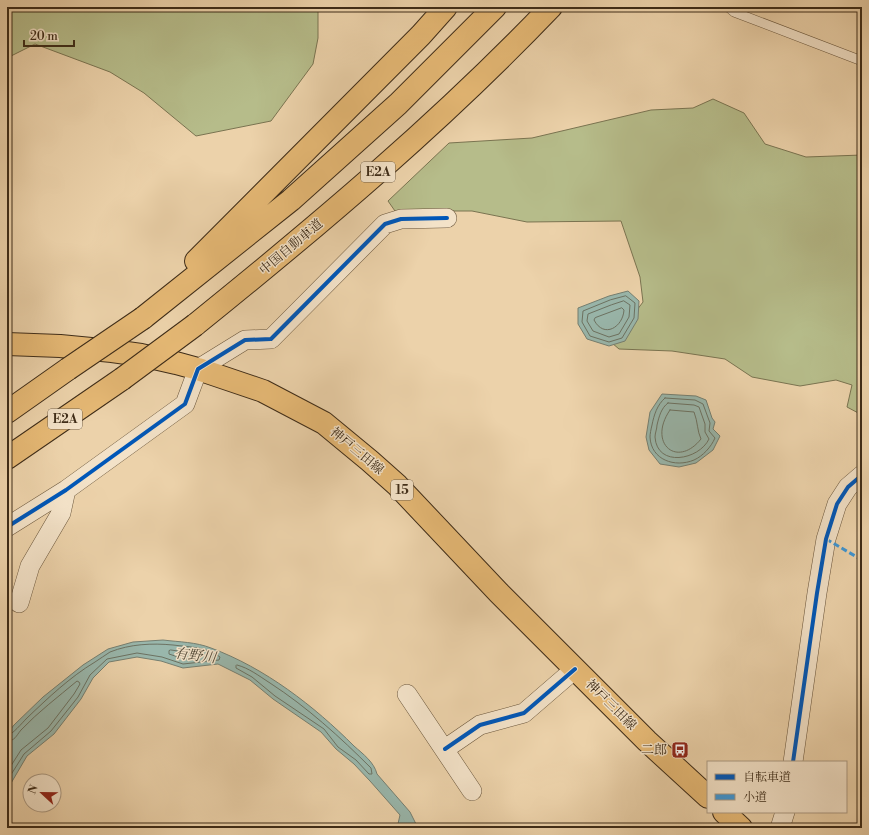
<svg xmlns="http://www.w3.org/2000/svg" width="869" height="835" font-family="'Libre Bodoni','Noto Serif JP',serif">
<rect width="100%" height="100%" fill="#ecd2aa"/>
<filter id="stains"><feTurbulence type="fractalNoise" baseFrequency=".005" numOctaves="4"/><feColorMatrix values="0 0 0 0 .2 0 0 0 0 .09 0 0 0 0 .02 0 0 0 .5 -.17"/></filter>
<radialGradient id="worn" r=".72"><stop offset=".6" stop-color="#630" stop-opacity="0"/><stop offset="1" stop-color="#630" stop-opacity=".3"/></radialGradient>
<path fill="#b6bc8a" stroke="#7a7451" d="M7 7H318V38L313 64 271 121 196 136 144 93 110 72 35 44 7 58Z
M713 99 744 113 765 144 806 157 862 155V415L847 407 852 385 836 380 800 386 752 377 725 359 672 351 619 349 612 343 643 302 640 277 621 221 527 222 472 211H395L388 201 449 143 532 138 651 110 693 108Z"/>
<path fill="#99b7ac" stroke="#757f71" d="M628 291 639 301 638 319 625 341 609 346 587 339 578 324V308L609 296Z
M662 394 696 396 706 400 712 418 715 422 713 429 720 436 713 450 696 463 679 467 660 464 649 450 646 437 650 412Z
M163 640C179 642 196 642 211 648 265 668 314 706 354 746 363 754 374 762 377 774L410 812 418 828H397L400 815 370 781 354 764 336 749 321 732 273 699 250 680 218 664 183 668 161 661 137 657 109 662 93 678 81 699 54 734 27 756 7 790V734L14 725 43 697 83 665 108 649 133 642Z"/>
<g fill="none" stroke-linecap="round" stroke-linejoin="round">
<path stroke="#6c7262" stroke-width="1" d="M626 296 635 303 634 318 622 338 609 342 590 336 582 322 583 311 610 300Z
M624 301 630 305 629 317 619 334 609 337 593 331 587 321 588 314 611 305Z
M622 308 624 310C623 327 604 339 594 320L595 318Z
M665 398 695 400 703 404 710 423 709 431 715 438C711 447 703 456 694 460 675 468 651 460 650 437 650 434 651 429 652 425 654 415 657 405 665 398Z
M668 403 694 405 699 407 705 424V432L709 439C699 460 657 468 655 437 655 433 657 429 657 425 659 417 661 408 668 403Z
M670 410 694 412C698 422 697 431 701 439 677 469 647 443 670 410Z
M171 650 199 654V656L198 658 184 659 169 654V651Z
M237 665C249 668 259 676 270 683 307 707 340 737 371 768L372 774H369L356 760 338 747 324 729 275 696 252 677 236 668V666Z
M7 736C12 735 22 723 27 718 48 698 70 677 95 662 100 659 105 655 110 652 130 644 152 643 173 645 189 647 207 647 220 657L219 660 183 664 162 657 137 653 107 659 90 675 78 697 51 731 24 754 7 781
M7 741C15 741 16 736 21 730 38 712 58 697 77 681L79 682 80 684 74 694 48 728 21 750 7 772"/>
<g stroke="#6a563c" stroke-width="10">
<path id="service" d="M728 7 734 12 862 61"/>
</g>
<g stroke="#6a563c" stroke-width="20">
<path id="minor" d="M7 527 66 490 185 404 198 369 245 340 271 339 385 224 401 219 447 218
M19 603 30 566 61 513 66 490
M407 694 472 791
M445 749 480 725 524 713 575 669
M793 762 817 593 826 539 837 504 848 487 862 475
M780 828 785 812"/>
</g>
<g stroke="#3e2c18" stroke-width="24">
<path id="primary" d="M7 344 60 346 112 351 141 355 176 363 198 369 263 391 324 423 370 461 397 485 499 593 647 741 708 797
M724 812 741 828"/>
</g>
<g stroke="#3e2c18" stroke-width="24">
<path id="motorway" d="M196 261 421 35 446 7
M143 318 291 200 398 104 495 7
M195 325C319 225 441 122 551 7
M7 412 68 369
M7 458 122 379"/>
</g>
<use href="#service" stroke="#f3e2c8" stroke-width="9"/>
<use href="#minor" stroke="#f3e2c8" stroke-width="19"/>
<use href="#primary" stroke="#e6b975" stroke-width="22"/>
<use href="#motorway" stroke="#e6b975" stroke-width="22"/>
<g stroke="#3e2c18" stroke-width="24" stroke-linecap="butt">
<path id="motorway-bridge" d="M68 369 143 318
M122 379 195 325"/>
</g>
<use href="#motorway-bridge" stroke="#e6b975" stroke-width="22"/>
<path stroke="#3f96d4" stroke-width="3" stroke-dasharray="6 3" stroke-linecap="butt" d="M826 539 862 560"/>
<g stroke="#f3e2c8" stroke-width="6">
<path id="cycleway" d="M7 527 66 490 185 404 198 369 245 340 271 339 385 224 401 219 447 218
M445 749 480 725 524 713 575 669
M793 762 817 593 826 539 837 504 848 487 862 475"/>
</g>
<use href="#cycleway" stroke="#0057b8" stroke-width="4"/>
</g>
<defs>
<g id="bus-square" transform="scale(0.9)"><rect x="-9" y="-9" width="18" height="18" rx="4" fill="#8f2418" stroke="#f3e2c8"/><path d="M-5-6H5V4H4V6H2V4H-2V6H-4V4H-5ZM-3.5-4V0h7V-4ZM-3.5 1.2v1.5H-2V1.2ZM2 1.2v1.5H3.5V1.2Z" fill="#fff"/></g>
</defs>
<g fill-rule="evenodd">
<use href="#bus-square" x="680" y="750"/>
</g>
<g text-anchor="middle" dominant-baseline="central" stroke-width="3" stroke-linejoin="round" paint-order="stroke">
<g fill="#f3e2c8" stroke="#74634d" stroke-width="1">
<rect x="361" y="162" width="34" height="20" rx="3"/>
<rect x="48" y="409" width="34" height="20" rx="3"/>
<rect x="391" y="480" width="22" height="20" rx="3"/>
</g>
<g font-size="12" font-weight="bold" fill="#3e2c18">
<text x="378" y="172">E2A</text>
<text x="65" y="419">E2A</text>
<text x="402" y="490">15</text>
</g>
<g font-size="13" fill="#3e2c18" stroke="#f3e2c8">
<text transform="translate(291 247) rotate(-40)">中国自動車道</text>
<text transform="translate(357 451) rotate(40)">神戸三田線</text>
<text transform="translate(611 705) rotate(45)">神戸三田線</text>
</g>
<g font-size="13" fill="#3e2c18" stroke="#f3e2c8" text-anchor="end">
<text x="667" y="750">二郎</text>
</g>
<g font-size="14" font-style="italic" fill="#504836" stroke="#f3e2c8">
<text transform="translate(195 656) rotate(7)">有野川</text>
</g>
</g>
<rect width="869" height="835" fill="none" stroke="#ecd2aa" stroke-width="24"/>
<rect x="8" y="8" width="853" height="819" fill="none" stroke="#3e2c18" stroke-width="2"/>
<rect x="12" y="12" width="845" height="811" fill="none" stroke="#3e2c18"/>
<rect x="707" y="761" width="140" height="52" fill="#f3e2c8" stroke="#ab9982"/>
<rect x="715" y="774" width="20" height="6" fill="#0057b8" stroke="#ab9982"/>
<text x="743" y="781" font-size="12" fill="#3e2c18">自転車道</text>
<rect x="715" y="794" width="20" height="6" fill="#3f96d4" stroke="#ab9982"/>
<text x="743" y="801" font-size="12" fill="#3e2c18">小道</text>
<g transform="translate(42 793) rotate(292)"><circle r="19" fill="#f3e2c8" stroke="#ab9982"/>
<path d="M0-3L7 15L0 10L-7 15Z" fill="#8f2418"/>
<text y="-6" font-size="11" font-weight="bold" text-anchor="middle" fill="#3e2c18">N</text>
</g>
<path d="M24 40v6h50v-6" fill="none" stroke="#3e2c18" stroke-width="2"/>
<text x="30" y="40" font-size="12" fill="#3e2c18" stroke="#f3e2c8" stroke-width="3" paint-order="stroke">20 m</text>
<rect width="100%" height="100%" filter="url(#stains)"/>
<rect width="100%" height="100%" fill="url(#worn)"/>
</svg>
